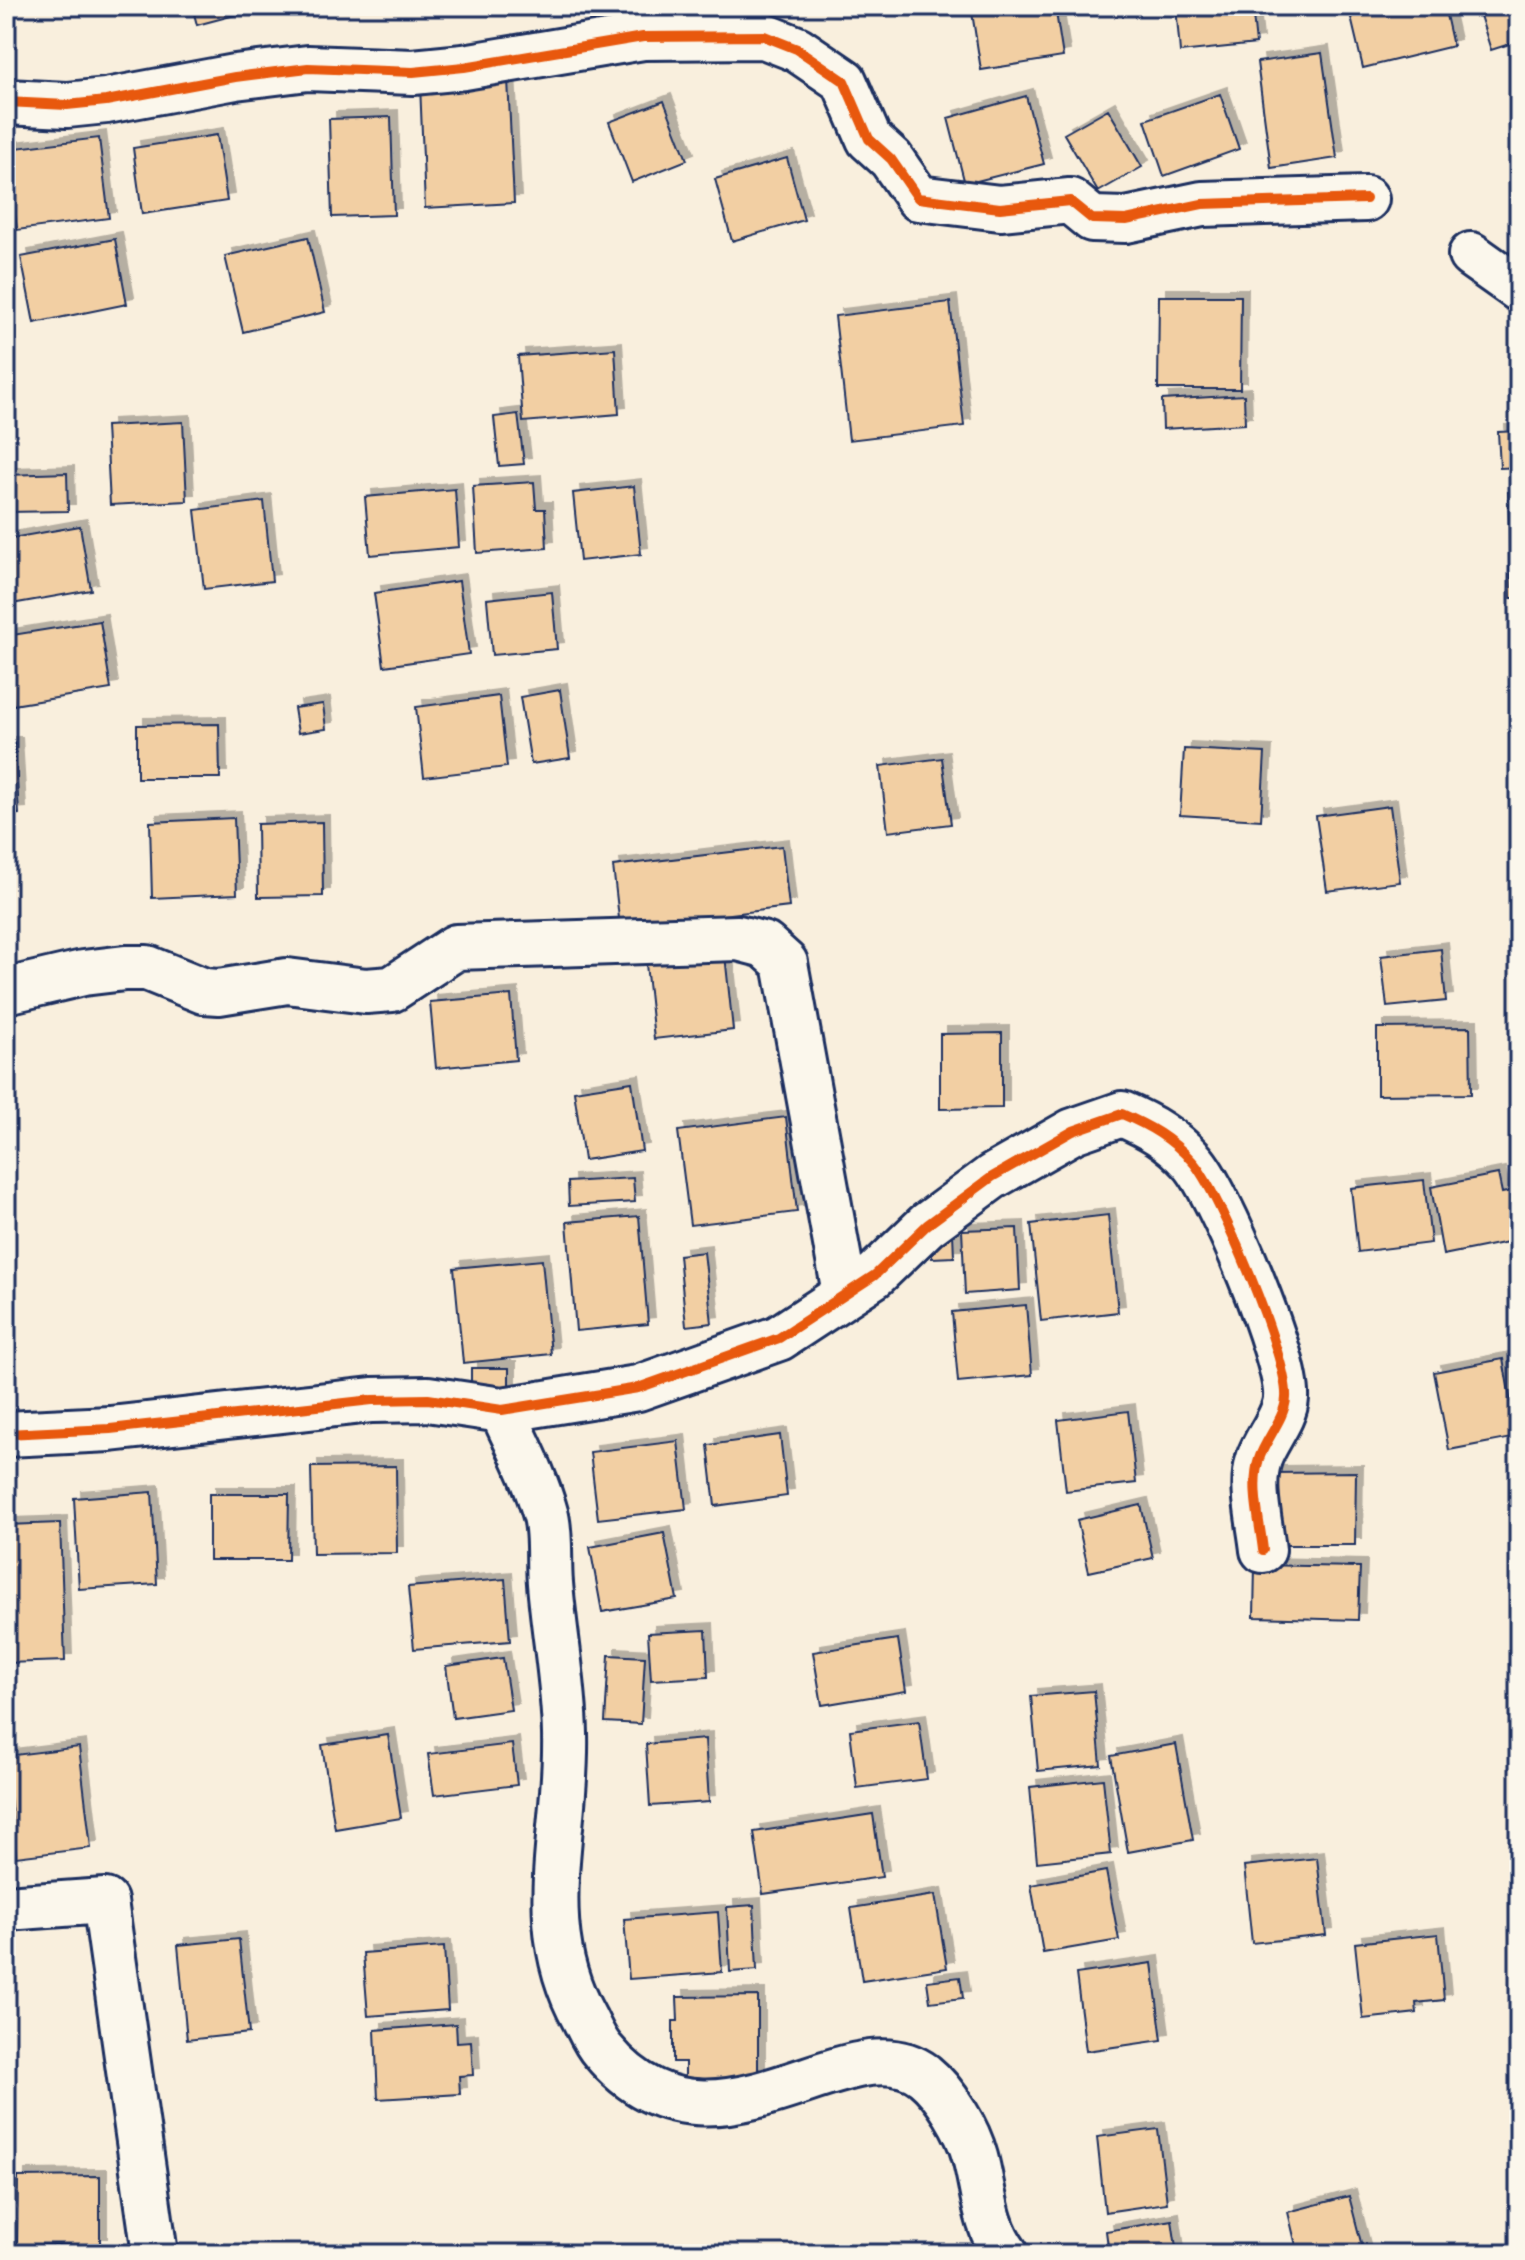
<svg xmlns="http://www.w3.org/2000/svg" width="1525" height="2260" font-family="Delius,sans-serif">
<defs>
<filter id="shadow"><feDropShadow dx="7" dy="-7" stdDeviation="0" flood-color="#0004"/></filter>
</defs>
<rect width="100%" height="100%" fill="#f9efdd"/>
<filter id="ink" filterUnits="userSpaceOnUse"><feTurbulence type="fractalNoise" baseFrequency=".0125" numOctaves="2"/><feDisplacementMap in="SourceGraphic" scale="16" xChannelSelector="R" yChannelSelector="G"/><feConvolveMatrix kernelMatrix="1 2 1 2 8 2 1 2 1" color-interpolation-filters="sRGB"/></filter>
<g filter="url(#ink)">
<path fill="#f2cfa3" stroke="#1b2f5e" stroke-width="2" filter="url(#shadow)" d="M192 6H260L261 8 197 25Z
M971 6H1055L1063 57 981 70Z
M1176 6H1252L1256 44 1180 52Z
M1382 6H1444L1453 46 1363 68 1350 13Z
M1477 6H1519V41L1491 50Z
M1322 53 1337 158 1271 168 1257 62Z
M508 79 514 203 425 208 420 84Z
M1220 94 1239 149 1164 176 1145 120Z
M1026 96 1044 164 965 184 948 118Z
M664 101 687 160 632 182 609 122Z
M1108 109 1142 167 1098 192 1064 134Z
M391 117 394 215 332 217 329 119Z
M217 135 227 201 142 214 133 148Z
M99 138 109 218 17 230 7 149Z
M787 158 804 220 732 241 715 179Z
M308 237 325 312 243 332 225 256Z
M115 239 127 304 34 323 21 257Z
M1159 296H1241L1240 389H1158Z
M950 302 964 426 849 440 835 316Z
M615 349 619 414 523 422 518 356Z
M1244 395 1245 424 1163 429 1162 400Z
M518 414 524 464 499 466 494 417Z
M183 422 187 501 110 505 106 426Z
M1519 431V467L1500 468 1498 432Z
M67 473 68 511 6 512V475Z
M534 482 536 509H545L547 548 477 553 473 486Z
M634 486 641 554 580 561 573 493Z
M455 489 459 547 370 555 365 497Z
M1508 492H1519V598H1511Z
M264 501 272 581 204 589 195 510Z
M80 526 91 590 6 605V539Z
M459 581 469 654 384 666 374 593Z
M552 592 557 649 492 655 487 599Z
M100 621 111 689 13 705 6 636Z
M560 690 570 758 531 764 520 697Z
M499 696 507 767 424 777 416 707Z
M323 704 326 729 298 733 294 708Z
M219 724 220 778H137V725Z
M1519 732V792L1510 733Z
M6 744H15L19 814 6 815Z
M1184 749 1265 753 1261 820 1180 815Z
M942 758 951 824 888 832 880 766Z
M1390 806 1400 882 1327 891 1316 816Z
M234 818 237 894 152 898 150 822Z
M322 822 323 896 258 897 257 824Z
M782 846 789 907 620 927 613 866Z
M1441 949 1446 1001 1387 1007 1381 956Z
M725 955 733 1030 654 1039 646 964Z
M511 995 516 1060 436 1068 430 1002Z
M1470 1027 1471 1094 1377 1095V1028Z
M1002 1033V1108L940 1109V1034Z
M632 1082 642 1151 584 1160 574 1091Z
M786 1117 797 1212 690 1225 678 1131Z
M1498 1174 1502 1193 1511 1191 1516 1217 1509 1218 1513 1241 1443 1255 1431 1187Z
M633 1178 635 1202 569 1206 568 1182Z
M1424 1180 1431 1243 1358 1252 1351 1188Z
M1108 1215 1118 1312 1041 1321 1031 1224Z
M639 1216 648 1324 576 1331 567 1222Z
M1017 1228 1020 1290 965 1294 962 1230Z
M953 1232 954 1257 932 1258V1233Z
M704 1252 712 1323 686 1326 679 1255Z
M542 1260 551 1354 463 1363 454 1268Z
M1026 1305 1032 1375 958 1382 952 1312Z
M1503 1359 1517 1437 1449 1450 1434 1372Z
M471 1368H509V1393H471Z
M1128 1411 1136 1483 1066 1491 1058 1420Z
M780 1435 787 1496 715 1506 708 1445Z
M678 1441 686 1509 598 1519 590 1452Z
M396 1466 397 1553 313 1554 311 1467Z
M1356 1472 1355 1545H1273L1274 1473Z
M152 1492 157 1584 79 1589 74 1498Z
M209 1494H289L288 1560H209Z
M1141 1505 1153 1558 1089 1572 1077 1520Z
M60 1523 65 1661 6 1663V1525Z
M664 1533 677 1599 602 1612 590 1547Z
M1255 1565 1360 1567 1358 1620 1254 1617Z
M505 1579 510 1641 414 1649 408 1587Z
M706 1630 708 1677 651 1680 648 1633Z
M898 1639 906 1691 822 1705 813 1652Z
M609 1655 645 1657 641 1724 605 1722Z
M503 1658 511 1710 453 1718 446 1666Z
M1094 1691 1101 1765 1038 1771 1031 1696Z
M919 1721 927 1779 857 1788 850 1730Z
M388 1735 401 1818 335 1829 322 1745Z
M705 1739 709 1802 650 1806 646 1744Z
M512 1744 517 1785 434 1795 428 1754Z
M1176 1744 1193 1840 1128 1852 1111 1756Z
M79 1747 91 1848 16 1857 6 1756Z
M1103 1779 1111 1854 1037 1862 1030 1787Z
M873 1814 882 1877 763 1894 754 1832Z
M1317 1858 1326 1935 1252 1943 1244 1866Z
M1106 1871 1119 1940 1043 1953 1031 1885Z
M935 1895 947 1968 862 1981 851 1908Z
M754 1905 757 1970 730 1972 727 1907Z
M718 1912 722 1972 629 1979 624 1919Z
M1438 1934 1444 2000 1416 2003 1417 2013 1363 2019 1355 1943Z
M239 1939 249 2033 187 2040 178 1945Z
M444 1947 448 2010 368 2016 363 1953Z
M1152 1963 1162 2040 1086 2051 1076 1974Z
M960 1977 963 1998 930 2002 927 1981Z
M758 1996V2080L685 2081V2062H673V2021H678L677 1997Z
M456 2024 457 2042 471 2041 473 2075 459 2076 460 2094 378 2099 375 2030Z
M1158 2129 1167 2203 1105 2212 1097 2137Z
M100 2176V2245H17L18 2177Z
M1349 2196 1364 2254H1298L1288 2212Z
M1172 2220 1177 2254H1109L1106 2231Z"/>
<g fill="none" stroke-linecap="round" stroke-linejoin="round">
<g stroke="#1b2f5e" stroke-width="50">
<path id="minor" d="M6 102 67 105 106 101 235 77 308 68 413 72 464 67 643 37 764 36 797 49 844 81 869 139 891 159 918 198 1000 208 1070 201 1092 219 1126 220 1202 204 1366 199
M1471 255 1519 289
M6 991 83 973 125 968H147L204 991 219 992 287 981 366 991 392 989 456 947 738 938 765 945 785 963 845 1293
M502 1410C518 1445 536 1479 546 1516 551 1537 548 1561 550 1583 554 1633 564 1684 565 1734 568 1836 531 1924 585 2020 590 2030 595 2042 603 2051 711 2181 849 2017 924 2075 945 2092 968 2130 975 2157 984 2190 984 2225 1006 2254
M6 1434 110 1429 372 1400 428 1399 502 1410 638 1388 779 1338 875 1275 927 1225 992 1177 1073 1131 1122 1114C1150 1126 1171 1138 1192 1161 1219 1190 1289 1360 1286 1398 1285 1418 1265 1440 1259 1459 1250 1486 1260 1522 1263 1550
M6 1908 105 1901 155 2254"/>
</g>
<use href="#minor" stroke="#fbf7ec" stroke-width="44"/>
<g stroke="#fbf7ec" stroke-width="15">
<path id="cycleway" d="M6 102 67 105 106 101 235 77 308 68 413 72 464 67 643 37 764 36 797 49 844 81 869 139 891 159 918 198 1000 208 1070 201 1092 219 1126 220 1202 204 1366 199
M6 1434 110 1429 372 1400 428 1399 502 1410 638 1388 779 1338 875 1275 927 1225 992 1177 1073 1131 1122 1114C1150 1126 1171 1138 1192 1161 1219 1190 1289 1360 1286 1398 1285 1418 1265 1440 1259 1459 1250 1486 1260 1522 1263 1550"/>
</g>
<use href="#cycleway" stroke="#e8590c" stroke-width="10"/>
</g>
</g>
<rect width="1525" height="2260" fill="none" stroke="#fbf7ec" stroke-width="32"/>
<rect x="16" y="16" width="1493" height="2228" fill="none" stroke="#1b2f5e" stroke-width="3" filter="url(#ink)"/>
</svg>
